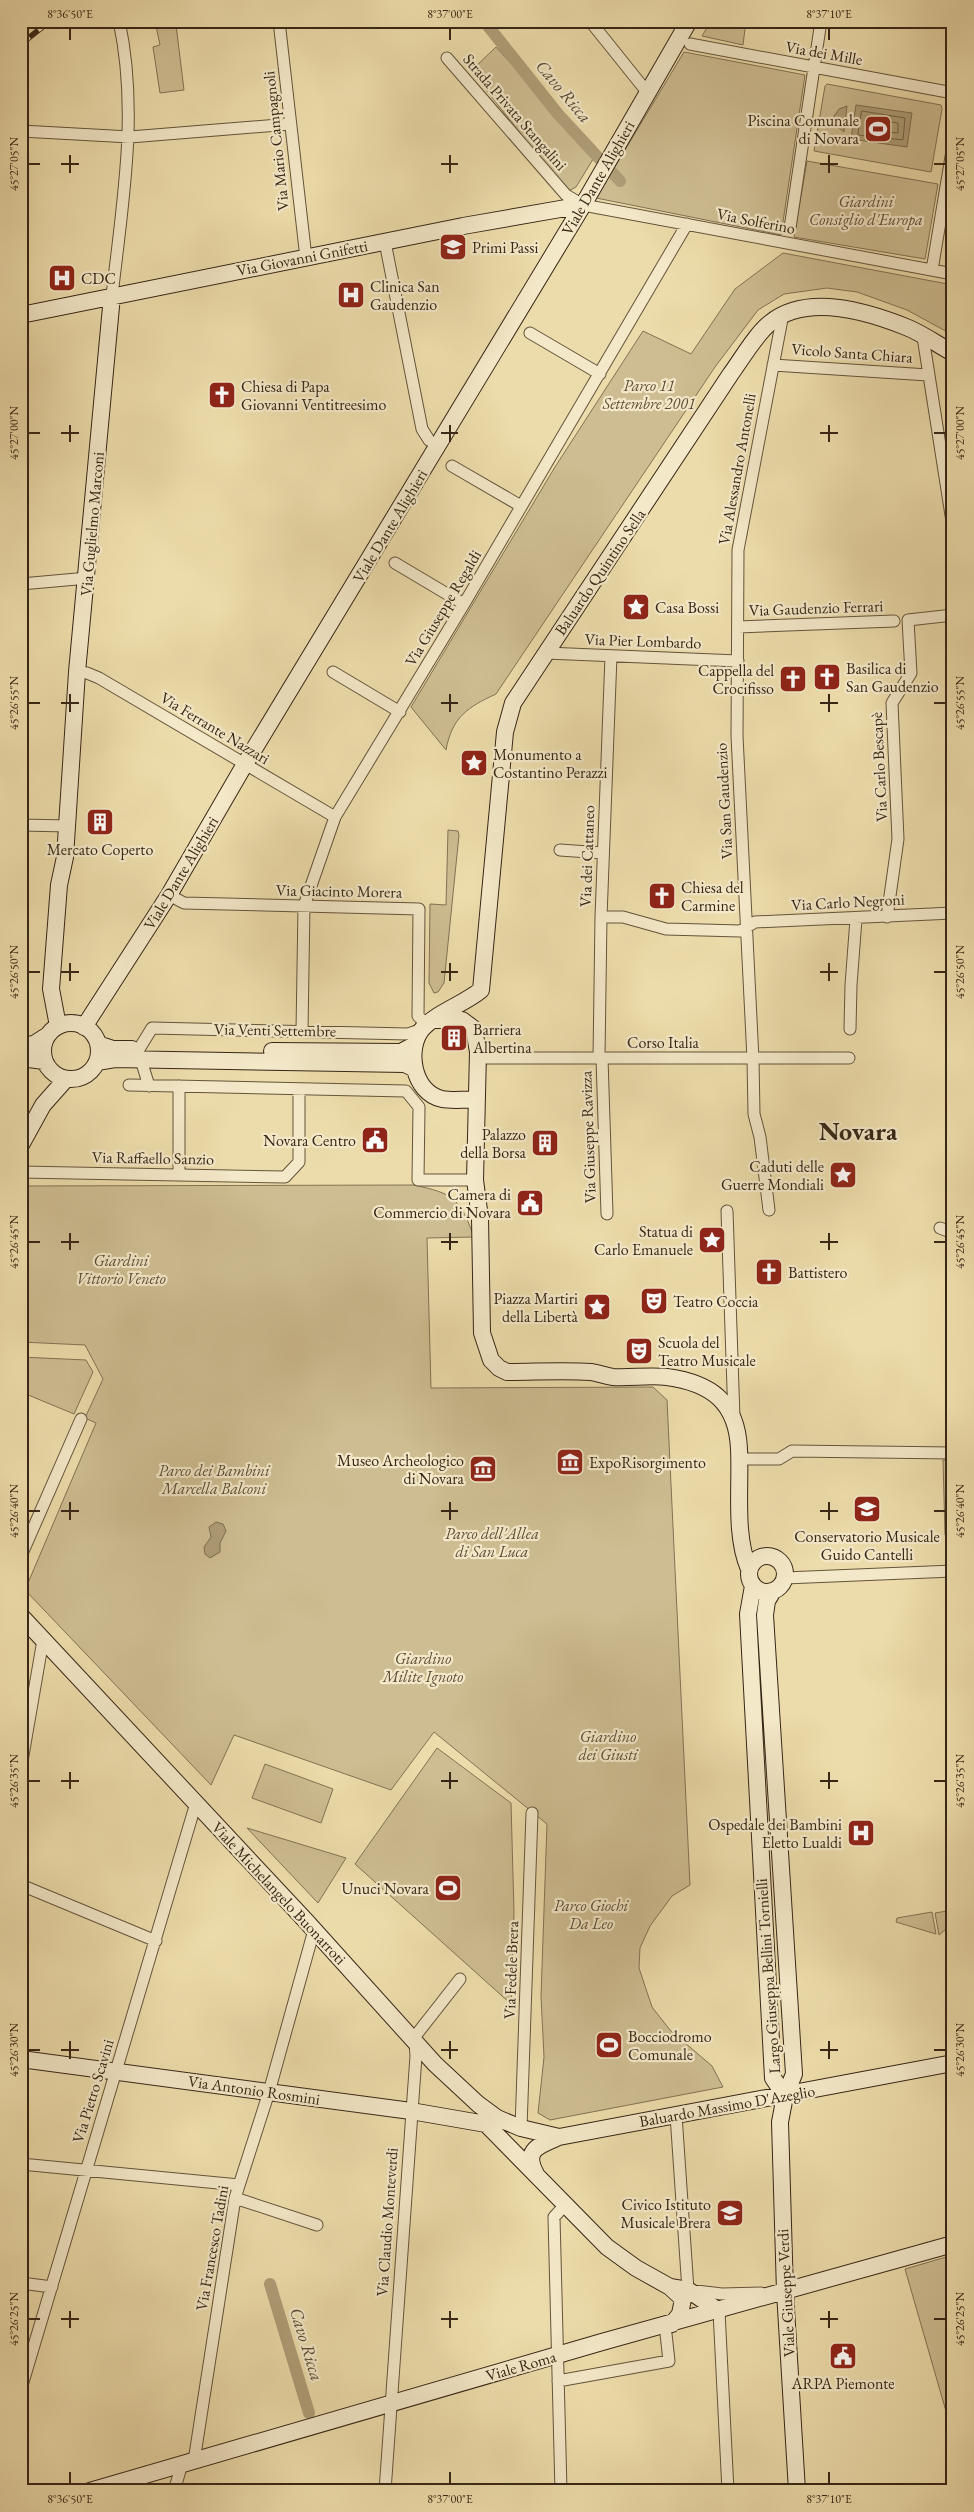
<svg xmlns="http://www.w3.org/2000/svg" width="974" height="2512" font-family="'EB Garamond',serif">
<rect width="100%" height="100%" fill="#eddcab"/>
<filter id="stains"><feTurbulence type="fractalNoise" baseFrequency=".004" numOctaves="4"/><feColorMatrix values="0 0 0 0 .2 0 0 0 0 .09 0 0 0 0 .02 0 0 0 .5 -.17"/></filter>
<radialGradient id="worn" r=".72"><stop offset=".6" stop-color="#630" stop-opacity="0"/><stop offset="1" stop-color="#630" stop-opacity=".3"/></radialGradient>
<path fill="#cebd92" stroke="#827254" d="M155 21H183V24L176 25 184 90 160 93 153 47 160 45Z
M711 21H746L743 45 702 36Z
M496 47 595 156 576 187 567 192 471 71Z
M684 52 805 75 781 235 596 198Z
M827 84 941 105 942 109 931 172 814 151 825 86Z
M807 161 938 184 925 259 794 237Z
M783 253 953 285V335L907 310 857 292 827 288 784 294 758 310 715 367 496 694C468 707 452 717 446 750L411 707 555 467 643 331 691 354 735 289Z
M448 830 458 831 459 835 444 983 438 992 434 993 429 983 430 904 446 905Z
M413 1185C453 1193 460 1198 474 1237L427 1238 431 1388 653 1387 667 1400 690 1885 672 1896 650 1926 640 1948 639 1968 652 2007 670 2030 712 2066 723 2087 550 2120 538 2113 544 2057 541 1996 547 1824 434 1732 391 1790 234 1735 211 1785 25 1590 96 1423 85 1418 103 1379 85 1345 21 1342V1186Z
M21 1357 86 1360 93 1372 74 1414 21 1392Z
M943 1460H953V1558H949L946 1551 948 1545 945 1534Z
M437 1748 511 1803 514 1912 511 2004 355 1864Z
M265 1764 333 1789 321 1823 252 1798Z
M247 1828 346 1858 318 1903Z
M953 1910V1923L939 1935 935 1913Z
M932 1912 936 1934 896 1922 897 1918Z
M953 2255V2432H952L905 2269Z"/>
<path fill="#af9e78" stroke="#7f6e51" d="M856 105 912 113 907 147 851 139Z
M847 106 844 132 835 125 834 116 839 109Z
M216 1522 223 1524 226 1531 220 1543V1552L210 1558 205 1554 204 1547 211 1537 209 1527Z"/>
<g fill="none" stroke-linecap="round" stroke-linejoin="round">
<path stroke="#736247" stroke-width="1" d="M862 111 905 118 903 140 858 135Z
M867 118 898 123V133L866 130Z"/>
<path stroke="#af9e78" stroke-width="12" d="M484 21 558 114 620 181
M270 2284 309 2413"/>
<g stroke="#64543b" stroke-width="13">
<path id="street" d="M279 21 306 258
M590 21 647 92
M690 44 953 93
M447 58 566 195 583 205 953 274
M21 131 130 137 290 124
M790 228 821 21
M385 242 422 429 429 440 438 446
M932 270 953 145
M112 296C122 205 139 112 119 21
M530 333 600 374
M923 337 953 528
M773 365 928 375
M452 466 521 506
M395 563 464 604
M21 584 88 578
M738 627 894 621
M546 653 738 661
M77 672 87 673 99 678 335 817
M333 672 400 712
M21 825 68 826
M560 850 603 853
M169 895 184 903 419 909 418 1016 427 1025
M601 917H623L666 929 740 931 755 922 953 913
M887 917 898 839 892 703 911 673 908 620 953 615
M850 1029 851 985 856 919
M302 1031 304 906 335 817 464 604 687 224
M139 1049 152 1028 408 1034 423 1029
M478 1058H849
M599 1058 601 917 611 656
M602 1058 607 1214
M141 1060 149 1086
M129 1085 406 1091 419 1107 418 1180H475
M21 1172 285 1177 299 1162V1089
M179 1175V1086
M769 1210 760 1137 754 1114 753 1059 737 736 738 550 783 314
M727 1211 734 1418
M940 1228 953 1233
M739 1459H779L792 1451 953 1453
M21 1556 81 1419
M785 1578 953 1571
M21 1767 43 1640
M21 1885 156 1941
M413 2039 460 1979
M676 2115 688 2290 722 2294 761 2293
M521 2128 532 1813
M21 2164 239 2185
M235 2198 317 2225
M21 2283 52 2287
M719 2311 728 2491
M558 2381 669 2361 665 2325
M21 2389 196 1803
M194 2461 235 2198 269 2092 314 1930
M174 2491 182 2464
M385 2491 416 2056 415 2042
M561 2491 554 2217 565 2205"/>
</g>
<g stroke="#372616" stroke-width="18">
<path id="secondary" d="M21 315 463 226 583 205
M435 1020H462L474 1029 478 1052 475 1180 480 1218 482 1333 491 1360 499 1368 507 1372C535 1372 564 1370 591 1372 598 1373 606 1376 613 1377 631 1378 649 1375 667 1377 711 1383 737 1402 739 1449 741 1486 734 1535 749 1569
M43 1051a28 28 0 1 1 56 0a28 28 0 1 1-56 0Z
M58 1026 51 989 59 885 65 857 77 672 112 296
M84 1027 169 895 245 764 583 205 689 21
M98 1044 113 1049H132
M21 1046 34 1044 48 1035
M272 1051 401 1052 414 1045
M21 1058 44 1061
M97 1062 115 1059 405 1064 415 1069
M477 1100C466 1099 452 1101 442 1099 413 1093 405 1048 423 1028 438 1012 464 1004 481 990L505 732 513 703 730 375C741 360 756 334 770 323 807 293 866 311 906 327 922 333 938 345 953 353
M21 1145 43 1105 66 1079
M749 1574a18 18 0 1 1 36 0a18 18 0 1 1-36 0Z
M753 1586 748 1614 773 2078 785 2096
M773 1591 767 1601 765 1615 794 2074 785 2096 780 2122 785 2292 797 2491
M21 1616 306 1921 435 2064 478 2104 497 2118 521 2128 559 2137
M21 2059 411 2111 486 2124 607 2247 636 2268 670 2287 683 2299 680 2314 672 2324
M536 2174C523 2150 538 2146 559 2137L953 2063
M670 2287 688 2290 719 2311
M90 2491 602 2342 953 2244"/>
</g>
<use href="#street" stroke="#f3e8c8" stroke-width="11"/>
<use href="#secondary" stroke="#f3e8c8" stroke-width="16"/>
<g stroke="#372616" stroke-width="5.5">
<path id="rail" d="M21 44 50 21"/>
</g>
<use href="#rail" stroke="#f3e8c8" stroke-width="4" stroke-dasharray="11" stroke-linecap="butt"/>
</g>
<path fill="none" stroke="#372616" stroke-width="2" d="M70 28V40M450 28V40M829 28V40M70 155V173M450 155V173M829 155V173M28 164H40M61 164H79M441 164H458M820 164H838M934 164H946M70 425V442M450 425V442M829 425V442M28 433H40M61 433H79M441 433H458M820 433H838M934 433H946M70 694V712M450 694V712M829 694V712M28 703H40M61 703H79M441 703H458M820 703H838M934 703H946M70 963V981M450 963V981M829 963V981M28 972H40M61 972H79M441 972H458M820 972H838M934 972H946M70 1233V1250M450 1233V1250M829 1233V1250M28 1242H40M61 1242H79M441 1242H458M820 1242H838M934 1242H946M70 1502V1520M450 1502V1520M829 1502V1520M28 1511H40M61 1511H79M441 1511H458M820 1511H838M934 1511H946M70 1772V1789M450 1772V1789M829 1772V1789M28 1781H40M61 1781H79M441 1781H458M820 1781H838M934 1781H946M70 2041V2059M450 2041V2059M829 2041V2059M28 2050H40M61 2050H79M441 2050H458M820 2050H838M934 2050H946M70 2311V2328M450 2311V2328M829 2311V2328M28 2319H40M61 2319H79M441 2319H458M820 2319H838M934 2319H946M70 2472V2484M450 2472V2484M829 2472V2484"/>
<defs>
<g id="stadium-square" transform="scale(1.4375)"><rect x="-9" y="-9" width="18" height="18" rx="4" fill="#8f2418" stroke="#f3e8c8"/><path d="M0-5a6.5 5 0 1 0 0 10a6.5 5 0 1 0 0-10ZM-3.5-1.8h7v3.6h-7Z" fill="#fff"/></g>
<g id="school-square" transform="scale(1.4375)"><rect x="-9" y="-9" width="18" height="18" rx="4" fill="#8f2418" stroke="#f3e8c8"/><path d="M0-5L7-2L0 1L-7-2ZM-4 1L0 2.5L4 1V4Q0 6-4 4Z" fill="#fff"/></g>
<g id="hospital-square" transform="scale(1.4375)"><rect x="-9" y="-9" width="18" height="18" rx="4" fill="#8f2418" stroke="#f3e8c8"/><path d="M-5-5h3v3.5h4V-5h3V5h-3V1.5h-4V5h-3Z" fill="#fff"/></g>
<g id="church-square" transform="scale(1.4375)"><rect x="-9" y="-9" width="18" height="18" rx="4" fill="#8f2418" stroke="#f3e8c8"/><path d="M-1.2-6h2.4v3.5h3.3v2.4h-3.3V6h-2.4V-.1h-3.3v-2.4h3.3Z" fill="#fff"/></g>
<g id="sight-square" transform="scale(1.4375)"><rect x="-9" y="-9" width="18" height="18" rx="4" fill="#8f2418" stroke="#f3e8c8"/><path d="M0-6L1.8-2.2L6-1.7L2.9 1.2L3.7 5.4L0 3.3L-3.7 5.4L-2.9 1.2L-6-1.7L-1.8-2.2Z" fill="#fff"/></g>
<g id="building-square" transform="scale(1.4375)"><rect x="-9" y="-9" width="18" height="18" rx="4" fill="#8f2418" stroke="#f3e8c8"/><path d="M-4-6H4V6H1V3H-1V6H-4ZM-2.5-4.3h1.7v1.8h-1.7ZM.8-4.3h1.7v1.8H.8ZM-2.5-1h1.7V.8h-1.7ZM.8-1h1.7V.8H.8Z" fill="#fff"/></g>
<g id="civic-square" transform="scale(1.4375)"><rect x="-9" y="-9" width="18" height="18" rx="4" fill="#8f2418" stroke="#f3e8c8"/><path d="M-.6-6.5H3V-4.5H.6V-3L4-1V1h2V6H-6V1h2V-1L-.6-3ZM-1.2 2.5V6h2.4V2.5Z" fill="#fff"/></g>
<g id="theatre-square" transform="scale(1.4375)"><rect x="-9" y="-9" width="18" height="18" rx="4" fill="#8f2418" stroke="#f3e8c8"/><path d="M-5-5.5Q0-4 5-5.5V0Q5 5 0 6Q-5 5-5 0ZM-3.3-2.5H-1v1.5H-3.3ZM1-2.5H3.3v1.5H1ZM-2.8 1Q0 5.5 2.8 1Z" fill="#fff"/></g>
<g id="museum-square" transform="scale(1.4375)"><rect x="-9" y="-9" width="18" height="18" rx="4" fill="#8f2418" stroke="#f3e8c8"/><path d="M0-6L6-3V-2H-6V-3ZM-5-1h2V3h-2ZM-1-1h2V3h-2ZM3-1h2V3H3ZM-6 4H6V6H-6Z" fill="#fff"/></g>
</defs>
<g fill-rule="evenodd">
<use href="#stadium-square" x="878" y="129"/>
<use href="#school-square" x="453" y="247"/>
<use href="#hospital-square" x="62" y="278"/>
<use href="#hospital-square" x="351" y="295"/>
<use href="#church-square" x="222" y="395"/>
<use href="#sight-square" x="636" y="607"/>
<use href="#church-square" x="827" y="677"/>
<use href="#church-square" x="793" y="679"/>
<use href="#sight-square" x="474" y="763"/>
<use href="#building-square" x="100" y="822"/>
<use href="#church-square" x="662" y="896"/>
<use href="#building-square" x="454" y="1038"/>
<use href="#civic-square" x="375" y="1140"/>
<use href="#building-square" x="545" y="1143"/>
<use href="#sight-square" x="843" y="1175"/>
<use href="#civic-square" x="530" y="1203"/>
<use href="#sight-square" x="712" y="1240"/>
<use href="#church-square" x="769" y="1272"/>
<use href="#theatre-square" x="654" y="1301"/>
<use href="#sight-square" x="597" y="1307"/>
<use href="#theatre-square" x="639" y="1351"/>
<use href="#museum-square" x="570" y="1462"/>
<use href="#museum-square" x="483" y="1469"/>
<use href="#school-square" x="867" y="1509"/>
<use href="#hospital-square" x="861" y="1833"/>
<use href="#stadium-square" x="448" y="1888"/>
<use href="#stadium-square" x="609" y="2045"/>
<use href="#school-square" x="730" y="2213"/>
<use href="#civic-square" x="843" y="2356"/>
</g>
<g text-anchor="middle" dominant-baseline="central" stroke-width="4.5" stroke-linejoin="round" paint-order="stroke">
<g font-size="16" fill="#372616" stroke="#f3e8c8">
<text transform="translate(824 53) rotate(10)">Via dei Mille</text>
<text transform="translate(515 112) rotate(49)">Strada Privata Stangalini</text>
<text transform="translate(276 141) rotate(-96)">Via Mario Campagnoli</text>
<text transform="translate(598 178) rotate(-60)">Viale Dante Alighieri</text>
<text transform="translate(756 221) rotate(11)">Via Solferino</text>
<text transform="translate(302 258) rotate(-11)">Via Giovanni Gnifetti</text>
<text transform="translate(852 353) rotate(4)">Vicolo Santa Chiara</text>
<text transform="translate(737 469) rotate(-80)">Via Alessandro Antonelli</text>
<text transform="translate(92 524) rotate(-85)">Via Guglielmo Marconi</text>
<text transform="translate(390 526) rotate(-59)">Viale Dante Alighieri</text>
<text transform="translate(600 572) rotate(-56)">Baluardo Quintino Sella</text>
<text transform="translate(443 608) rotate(-59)">Via Giuseppe Regaldi</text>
<text transform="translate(816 608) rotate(-2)">Via Gaudenzio Ferrari</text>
<text transform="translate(643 641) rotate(2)">Via Pier Lombardo</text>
<text transform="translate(215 728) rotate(31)">Via Ferrante Nazzari</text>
<text transform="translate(879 767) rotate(-93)">Via Carlo Bescapè</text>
<text transform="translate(724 801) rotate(-93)">Via San Gaudenzio</text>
<text transform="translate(587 856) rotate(-88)">Via dei Cattaneo</text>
<text transform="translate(181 873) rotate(-59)">Viale Dante Alighieri</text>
<text transform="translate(339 891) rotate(1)">Via Giacinto Morera</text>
<text transform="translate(848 902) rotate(-3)">Via Carlo Negroni</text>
<text transform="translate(275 1030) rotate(1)">Via Venti Settembre</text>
<text x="663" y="1042">Corso Italia</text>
<text transform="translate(588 1137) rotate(-92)">Via Giuseppe Ravizza</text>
<text transform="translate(153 1158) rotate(1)">Via Raffaello Sanzio</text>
<text transform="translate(279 1893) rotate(47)">Viale Michelangelo Buonarroti</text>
<text transform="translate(511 1970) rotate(-88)">Via Fedele Brera</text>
<text transform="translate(768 1976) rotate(-94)">Largo Giuseppa Bellini Tornielli</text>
<text transform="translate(254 2090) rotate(8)">Via Antonio Rosmini</text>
<text transform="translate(93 2091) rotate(-73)">Via Pietro Scavini</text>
<text transform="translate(727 2106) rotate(-10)">Baluardo Massimo D'Azeglio</text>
<text transform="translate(387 2222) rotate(-86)">Via Claudio Monteverdi</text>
<text transform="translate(212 2248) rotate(-80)">Via Francesco Tadini</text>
<text transform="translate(786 2293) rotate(-93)">Viale Giuseppe Verdi</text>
<text transform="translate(521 2366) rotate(-16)">Viale Roma</text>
</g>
<g font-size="16" fill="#372616" stroke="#f3e8c8" text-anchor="start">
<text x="859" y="120" text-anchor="end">Piscina Comunale<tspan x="859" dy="18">di Novara</tspan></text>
<text x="472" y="247">Primi Passi</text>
<text x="81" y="278">CDC</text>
<text x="370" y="286">Clinica San<tspan x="370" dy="18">Gaudenzio</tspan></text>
<text x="241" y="386">Chiesa di Papa<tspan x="241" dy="18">Giovanni Ventitreesimo</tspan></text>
<text x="655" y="607">Casa Bossi</text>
<text x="846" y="668">Basilica di<tspan x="846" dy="18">San Gaudenzio</tspan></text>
<text x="774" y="670" text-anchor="end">Cappella del<tspan x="774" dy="18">Crocifisso</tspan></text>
<text x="493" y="754">Monumento a<tspan x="493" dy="18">Costantino Perazzi</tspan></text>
<text x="100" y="849" text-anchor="middle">Mercato Coperto</text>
<text x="681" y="887">Chiesa del<tspan x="681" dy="18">Carmine</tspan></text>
<text x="473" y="1029">Barriera<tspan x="473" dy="18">Albertina</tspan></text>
<text x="526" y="1134" text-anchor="end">Palazzo<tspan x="526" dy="18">della Borsa</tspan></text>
<text x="356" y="1140" text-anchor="end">Novara Centro</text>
<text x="824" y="1166" text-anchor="end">Caduti delle<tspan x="824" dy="18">Guerre Mondiali</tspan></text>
<text x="511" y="1194" text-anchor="end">Camera di<tspan x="511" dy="18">Commercio di Novara</tspan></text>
<text x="693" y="1231" text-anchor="end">Statua di<tspan x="693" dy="18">Carlo Emanuele</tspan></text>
<text x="788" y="1272">Battistero</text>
<text x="578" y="1298" text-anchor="end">Piazza Martiri<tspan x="578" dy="18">della Libertà</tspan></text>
<text x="673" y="1301">Teatro Coccia</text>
<text x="658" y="1342">Scuola del<tspan x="658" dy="18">Teatro Musicale</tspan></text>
<text x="464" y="1460" text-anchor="end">Museo Archeologico<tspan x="464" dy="18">di Novara</tspan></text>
<text x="589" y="1462">ExpoRisorgimento</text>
<text x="867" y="1536" text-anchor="middle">Conservatorio Musicale<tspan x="867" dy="18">Guido Cantelli</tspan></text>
<text x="842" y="1824" text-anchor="end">Ospedale dei Bambini<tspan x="842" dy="18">Eletto Lualdi</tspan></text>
<text x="429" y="1888" text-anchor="end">Unuci Novara</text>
<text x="628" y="2036">Bocciodromo<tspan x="628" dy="18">Comunale</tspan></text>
<text x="711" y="2204" text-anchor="end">Civico Istituto<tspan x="711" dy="18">Musicale Brera</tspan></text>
<text x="843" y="2383" text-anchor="middle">ARPA Piemonte</text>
</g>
<g font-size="16" font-style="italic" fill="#5d4c35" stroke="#f3e8c8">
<text x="866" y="201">Giardini<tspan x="866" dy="18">Consiglio d'Europa</tspan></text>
<text x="649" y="385">Parco 11<tspan x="649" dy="18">Settembre 2001</tspan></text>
<text x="121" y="1260">Giardini<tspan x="121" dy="18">Vittorio Veneto</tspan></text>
<text x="214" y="1470">Parco dei Bambini<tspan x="214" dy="18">Marcella Balconi</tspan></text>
<text x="492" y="1533">Parco dell'Allea<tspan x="492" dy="18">di San Luca</tspan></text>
<text x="423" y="1658">Giardino<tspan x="423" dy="18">Milite Ignoto</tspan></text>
<text x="608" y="1736">Giardino<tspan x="608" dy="18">dei Giusti</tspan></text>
<text x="591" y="1905">Parco Giochi<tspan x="591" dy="18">Da Leo</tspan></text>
</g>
<g font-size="18" font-style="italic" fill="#5b4a33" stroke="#f3e8c8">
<text transform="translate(564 91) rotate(50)">Cavo Ricca</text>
<text transform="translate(307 2344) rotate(73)">Cavo Ricca</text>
</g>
<g font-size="26" font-weight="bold" fill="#372616" stroke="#f3e8c8">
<text x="858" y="1131">Novara</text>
</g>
</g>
<rect width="974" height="2512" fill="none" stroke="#eddcab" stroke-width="55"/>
<rect x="28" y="28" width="918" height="2456" fill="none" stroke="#372616" stroke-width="2"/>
<g font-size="12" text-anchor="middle" fill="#372616">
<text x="70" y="18">8°36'50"E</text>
<text x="450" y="18">8°37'00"E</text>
<text x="829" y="18">8°37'10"E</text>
<text transform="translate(14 164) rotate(-90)" y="4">45°27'05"N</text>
<text transform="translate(960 164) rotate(-90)" y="4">45°27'05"N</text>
<text transform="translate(14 433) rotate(-90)" y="4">45°27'00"N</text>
<text transform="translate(960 433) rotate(-90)" y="4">45°27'00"N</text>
<text transform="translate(14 703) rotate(-90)" y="4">45°26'55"N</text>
<text transform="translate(960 703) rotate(-90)" y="4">45°26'55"N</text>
<text transform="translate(14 972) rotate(-90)" y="4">45°26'50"N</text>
<text transform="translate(960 972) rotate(-90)" y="4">45°26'50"N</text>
<text transform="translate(14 1242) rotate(-90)" y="4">45°26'45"N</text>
<text transform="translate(960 1242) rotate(-90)" y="4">45°26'45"N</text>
<text transform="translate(14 1511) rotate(-90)" y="4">45°26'40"N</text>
<text transform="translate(960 1511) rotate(-90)" y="4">45°26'40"N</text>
<text transform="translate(14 1781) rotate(-90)" y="4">45°26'35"N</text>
<text transform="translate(960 1781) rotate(-90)" y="4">45°26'35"N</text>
<text transform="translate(14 2050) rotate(-90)" y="4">45°26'30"N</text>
<text transform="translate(960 2050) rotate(-90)" y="4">45°26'30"N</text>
<text transform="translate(14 2319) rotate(-90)" y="4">45°26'25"N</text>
<text transform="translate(960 2319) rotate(-90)" y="4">45°26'25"N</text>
<text x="70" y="2503">8°36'50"E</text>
<text x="450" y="2503">8°37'00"E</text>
<text x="829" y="2503">8°37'10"E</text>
</g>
<rect width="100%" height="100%" filter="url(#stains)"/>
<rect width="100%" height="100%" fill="url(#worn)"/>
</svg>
